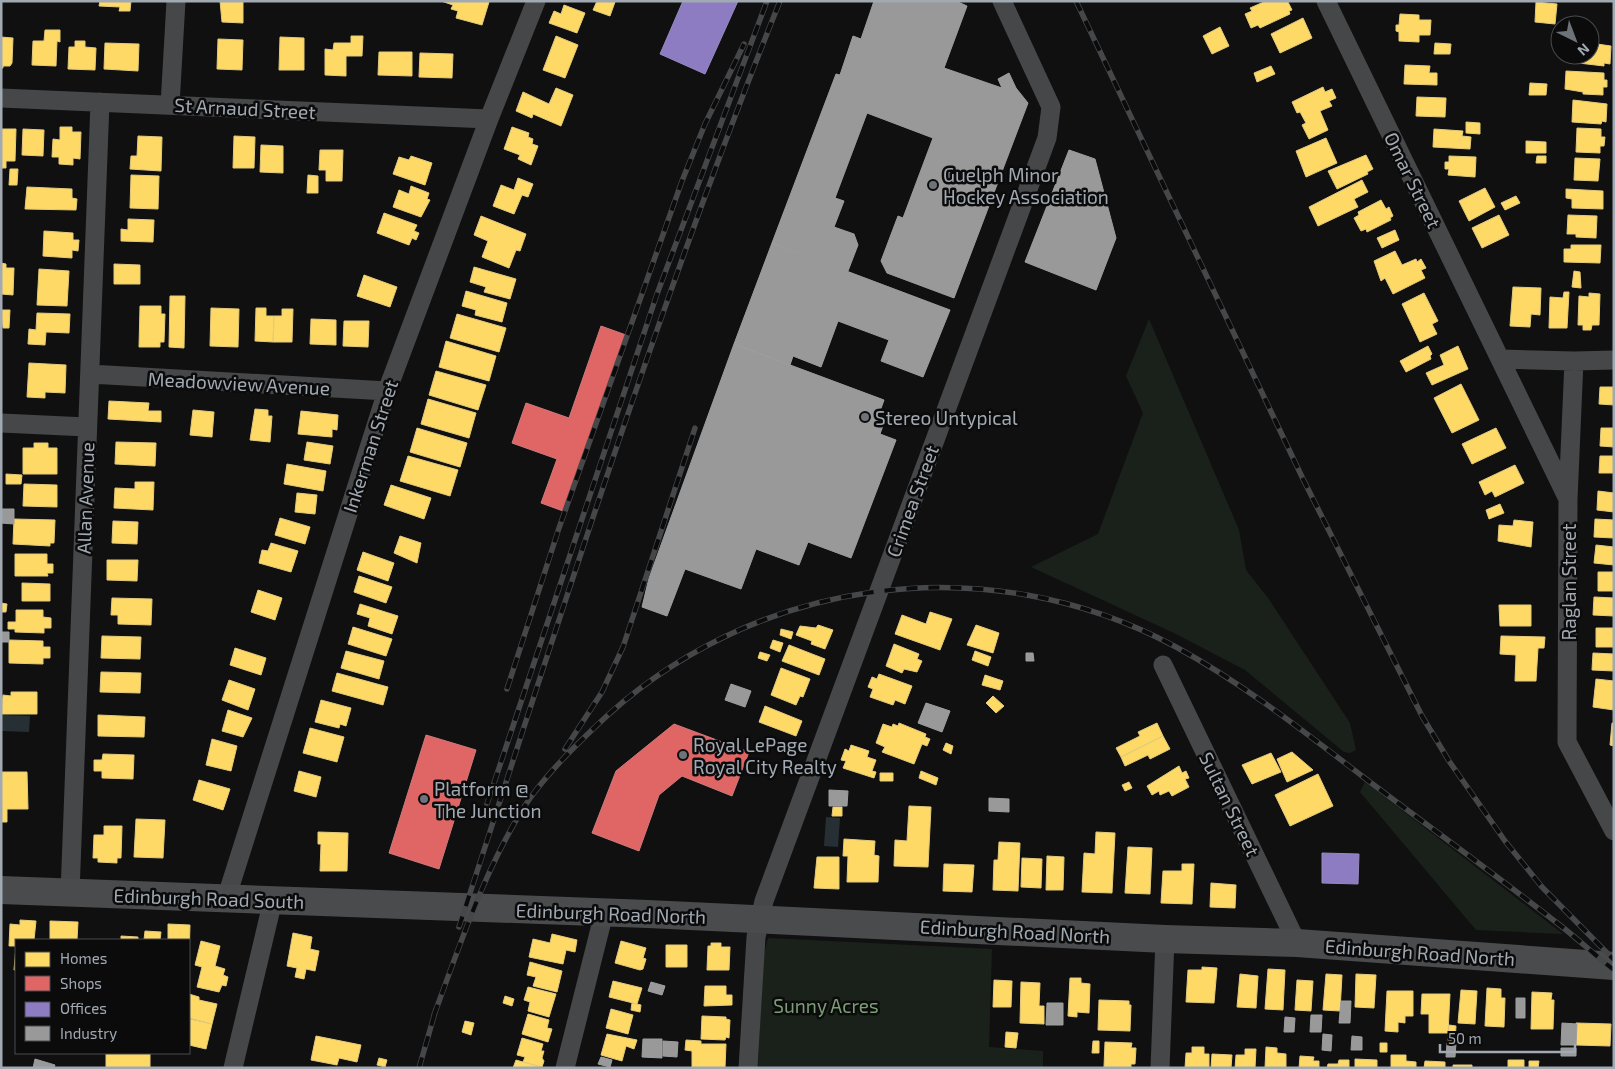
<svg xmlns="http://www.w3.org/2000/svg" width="1615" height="1069" font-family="'Exo 2',sans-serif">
<rect width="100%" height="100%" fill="#101011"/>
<path fill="#1a211b" d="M1149 319 1239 530 1246 570 1268 598 1350 723 1356 750 1350 753 1344 752 1245 670 1174 633 1031 567 1098 534 1143 413 1126 376Z
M1365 782 1563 934 1476 930 1360 792Z
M768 938 992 949 989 1047 1043 1051V1068H758L763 957Z"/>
<path fill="#263034" d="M1 715 30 716 29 732 1 731Z
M826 817 840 818 838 847 824 846Z"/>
<path fill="#ffd966" stroke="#e3cb7d" d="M100 1H131L130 11H119L120 7 99 6Z
M220 1H243V23L222 22Z
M441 1H486L489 2 482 25 456 18 458 11 451 9 453 5Z
M597 1 615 2 610 16 593 10Z
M1266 1 1288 2 1292 10 1289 11 1290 14 1260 28 1258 25 1251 28 1245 14 1252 11 1250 8Z
M1536 2 1557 4 1555 24 1535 22Z
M564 5 585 13 577 33 549 23 554 11 561 14Z
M1400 14 1419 15V20H1431L1430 35H1419V42L1399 41V32L1396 31V25H1399Z
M1303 18 1312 38 1280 53 1271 34Z
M1220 27 1229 46 1212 54 1203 36Z
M45 30H60V42L57 41 56 66 32 65 33 41H44Z
M351 36H363L362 56H346V76L325 75V49L333 50 334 43H351Z
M556 36 578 45 565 78 543 70Z
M1 37 13 38 12 63 10 66H3V68H1Z
M280 37 304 38V70H279Z
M218 39 243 40 242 70 217 69Z
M75 41H85V47L96 48 95 70 68 69 69 47H75Z
M105 43 139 44 138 71 104 69Z
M1435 43 1451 44 1450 54H1434Z
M1590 43 1611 46 1610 64 1604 63V66L1570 62 1571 55H1590Z
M379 52H412V76L378 75Z
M420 53 453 54 452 78 419 77Z
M1405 65 1430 66 1429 73H1437V85L1404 84Z
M1271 66 1275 74 1257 82 1254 73Z
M1566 71 1604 73V80H1607V87H1603V95L1583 94V92L1565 89Z
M1530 83 1547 84 1546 95H1529Z
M1323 87 1325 92 1332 89 1336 98 1329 101 1332 106 1320 111 1328 130 1309 139 1302 125 1306 123 1300 112 1297 113 1292 102Z
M556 88 573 95 561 126 533 114 532 118 516 111 523 92 549 104Z
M1417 97 1446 98 1445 117 1416 116Z
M1573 100 1607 104 1606 122 1602 121 1601 124 1572 122Z
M1466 122 1480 123V134L1466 133Z
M60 127H72V132H81L80 159 73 158V165L59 164V157H52L53 139 60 140Z
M512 127 529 133 528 137 533 139 532 144 538 146 531 165 518 159 520 155 504 149Z
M1577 128 1601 129V137H1605L1604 146H1600V153L1576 152Z
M1 129H16L15 161H6V168H1Z
M23 129 44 130 43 156 22 155Z
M1434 129 1463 131 1462 136 1471 137 1470 149 1433 147Z
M138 136 162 137 161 171 130 169 131 156H137Z
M234 136 255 137 254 168H233Z
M1326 138 1337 163 1306 177 1296 151Z
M1526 141 1546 142V153H1526Z
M261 145 283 146V173L260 172Z
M320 150H343L342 181H326V170H319Z
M1366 155 1373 169 1367 172 1368 174 1337 189 1328 171Z
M411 156 432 163 425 185 393 174 399 157 409 160Z
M1449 156 1476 157 1475 177 1448 175 1449 169H1445V162H1449Z
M1537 156H1546V163H1536Z
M1575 158 1600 159 1598 181 1574 180Z
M10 169H18L17 185H9Z
M131 175 159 176 158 209 130 208Z
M308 175 318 176V193H307Z
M518 178 533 184 528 197 522 195 514 214 493 206 501 185 514 190Z
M1362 180 1368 192 1354 199 1358 207 1318 226 1309 207Z
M411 186 429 193 427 199 430 200 421 217 393 207 399 190 409 194Z
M27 187 72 189V198L77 199 76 210 25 209Z
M1485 188 1495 207 1469 221 1459 201Z
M1566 189 1603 191V209L1572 208V199L1566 198Z
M1516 196 1520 203 1505 210 1501 203Z
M1381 200 1386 209 1389 207 1393 216 1390 218 1391 220 1367 232 1366 229 1361 231 1354 218 1359 215 1358 212Z
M384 213 417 225 414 231 419 233 416 240 412 238 409 245 377 233Z
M1499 215 1509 235 1482 248 1472 228Z
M1568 215 1597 216 1596 238 1576 237V234H1567Z
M481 216 526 234 520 251 516 250 509 268 482 257 488 241 474 235Z
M128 219 154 220 153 242 121 241V229L128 230Z
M1395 230 1399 240 1382 248 1377 238Z
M44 231 73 233V240H79L78 251 72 250V258L43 256Z
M1571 245H1601L1600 263 1564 262V249H1571Z
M1395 251 1402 265 1416 259 1417 262 1421 259 1426 268 1421 270 1425 278 1393 294 1385 278 1381 281 1374 261Z
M1 263 6 264V268H14L13 295 1 294Z
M114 264 140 265V284H114Z
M474 267 516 279 510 299 484 292 486 287 470 282Z
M39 269 69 271 67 306 37 305Z
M1574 271 1580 272 1581 288 1572 287Z
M364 275 397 287 390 307 357 296Z
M1513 287 1541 288 1540 315 1531 314 1530 327 1510 326Z
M466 291 507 303 502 322 475 315 476 310 462 306Z
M1564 292H1569L1567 328H1549L1550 297 1563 298Z
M1424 293 1438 321 1432 324 1437 334 1420 342 1402 304Z
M1589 293 1600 294 1599 325H1592L1591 330H1583V325H1578L1579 296 1589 297Z
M170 296H185L184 348 169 347Z
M140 306H161V314H165L164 342H160V347H139Z
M211 308 239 309 238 347 210 346Z
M256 308H266V316H274L273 342 255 341Z
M282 309H293L292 342H273L274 316H282Z
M1 310H10L9 328H3Z
M37 313 70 314 69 333 46 332 45 345 28 344 29 329 36 330Z
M457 314 506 328 499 352 450 338Z
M311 319 336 320V345L310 344Z
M344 321H369L368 347 343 346Z
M446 341 496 356 489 381 439 367Z
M1428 346 1432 354 1430 356 1431 359 1406 372 1400 361Z
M1458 346 1468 369 1432 385 1426 373 1444 365 1440 355Z
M29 363 66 365 65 393 45 392V398L27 397Z
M436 371 486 385 478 410 429 395Z
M1461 384 1479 420 1452 433 1434 398Z
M1600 387H1614V405L1599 404Z
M428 399 476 413 469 438 421 424Z
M109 401 149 403 148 411H161V422L108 419Z
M255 409 268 410V416H272L270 442 250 440Z
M193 410 214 412 212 437 190 435Z
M301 411 338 415 337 430 332 429V437L298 434Z
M417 428 467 443 460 467 410 452Z
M1496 428 1506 448 1472 464 1462 444Z
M1601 428H1614V447L1600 446Z
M116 442 156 443 155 466 115 464Z
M307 442 333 446 330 464 304 460Z
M34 443H48V448H57V474H23V448H34Z
M408 456 458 470 450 496 400 481Z
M1600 456H1614V473H1599Z
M287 464 326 471 323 491 284 484Z
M1515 465 1524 483 1495 497 1492 491 1485 495 1479 482Z
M6 474 22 475 21 484H6Z
M135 482H154L153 510 114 508 115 488 135 489Z
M24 484 57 485V507L23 506Z
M391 485 431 498 424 519 384 505Z
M1598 491 1614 493V512L1597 510Z
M297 493 317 495 315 514 295 512Z
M1500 504 1504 513 1489 519 1486 510Z
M280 518 310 527 305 544 275 535Z
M14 519 55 520 54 543H50V546L13 544Z
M1595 519 1614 520V538L1594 537Z
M1514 520 1533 522 1531 547 1498 541 1499 525 1513 526Z
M113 521 138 522 137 544 112 543Z
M400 536 421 543 417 563 394 553Z
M271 543 298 551 291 572 259 563 262 550 268 551Z
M1596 545 1614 547V565L1594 563Z
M363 552 394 563 388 581 357 570Z
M15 554H47V564H53V573H47L48 576H15Z
M107 560H138L137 581 107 580Z
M1598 572H1614V591H1598Z
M359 576 392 587 386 603 354 592Z
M22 583 50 584V601H22Z
M258 590 282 598 275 620 251 612Z
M1594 597 1614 598V616L1593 615Z
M112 598 152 599 151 625 118 624V615H111Z
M1 603 7 604 6 612H1Z
M360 604 398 616 392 634 368 626 370 618 357 614Z
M1499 605H1531V626H1500Z
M16 610H43V617L51 618V628H44V633L15 632V629H8V622H16Z
M930 612 952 619 940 650 895 634 902 615 926 624Z
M818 625 833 630 825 649 811 644 812 641 796 635 800 626 816 628Z
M976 625 999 633 993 653 967 645Z
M353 627 392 639 386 656 348 644Z
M1596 628H1614V647H1596Z
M781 629 793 632 791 639 780 635Z
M102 636 141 637 140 659 101 658Z
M1501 636 1545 637 1544 648H1538L1536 681H1515L1516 655 1500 654Z
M9 640 43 641V647H50V658H43V664L9 663Z
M773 640 783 643 780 652 770 648Z
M894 644 919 654 917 659 922 661 917 672 904 669 902 673 886 666Z
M789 645 825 659 819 675 782 661Z
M235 648 266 658 261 675 230 665Z
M346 651 384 661 379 679 341 668Z
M975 651 991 657 988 666 972 660Z
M760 652 770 655 767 661 758 658Z
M1593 653 1614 654V671L1592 670Z
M781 668 810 679 803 697 800 696 796 705 771 695Z
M101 672 141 673 140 693 100 692Z
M337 673 388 687 383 705 332 691Z
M879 674 912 686 905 704 895 700 893 705 870 697 873 689 868 687 872 677 877 679Z
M985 675 1003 681 1000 690 982 685Z
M1596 679 1614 681V710L1593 707Z
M229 680 255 689 248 710 222 700Z
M11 692H37V714H1L3 695 11 696Z
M993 696 1004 706 996 713 986 703Z
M321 700 351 708 346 726 340 724 339 728 315 722Z
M765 706 802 721 796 736 759 722Z
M228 710 252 718 243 737 222 731Z
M98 715 145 717 144 737 98 736Z
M899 723 926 734 925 737 930 739 927 746 922 744 914 764 882 752 885 747 876 743 883 724 892 727 893 724 898 726Z
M1157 723 1163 736 1121 757 1116 748 1140 736 1138 732Z
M1612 723H1614V746L1610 745Z
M310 728 344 737 337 762 303 753Z
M1163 736 1170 749 1150 759 1148 755 1125 766 1121 757Z
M212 739 237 746 231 771 206 765Z
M946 743 953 746 951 754 943 750Z
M851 745 869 751 867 757 876 760 872 771 876 772 874 778 843 768 846 761 841 760 845 749 849 751Z
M1292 752 1313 770 1287 782 1277 759Z
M1271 753 1281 772 1252 784 1242 765Z
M103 754 134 755 133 779 102 778V771H94V760H102Z
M1179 766 1182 773 1186 771 1189 778 1185 779 1189 787 1172 796 1169 791 1160 795 1159 791 1152 795 1147 786Z
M299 771 321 777 316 797 294 791Z
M921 771 938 778 936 785 919 778Z
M1 772H27L28 809H7V822H1Z
M880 773H893V781H880Z
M1318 774 1333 806 1290 826 1275 795Z
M199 780 230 789 223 810 193 800Z
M1129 782 1132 788 1125 791 1122 785Z
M909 806 931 807 928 867 894 866 895 840 907 841Z
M833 807H842V816H832Z
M136 819 165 820 163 858 134 857Z
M104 826H122L121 858H117V863L98 862V858H93L94 835H104Z
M318 832 348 833 347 871H320L321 844H318Z
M1096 832 1115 833 1112 893 1082 892 1084 853 1095 854Z
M844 839 875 841 874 855 879 856 878 882H847L848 856H843Z
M999 842 1020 843 1018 891 993 890 994 860H998Z
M1128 847 1152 848 1150 894 1125 893Z
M1047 856 1064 857 1063 890H1046Z
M817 857H839V889L814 888Z
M1022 858 1042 859 1041 888 1021 887Z
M944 864 974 865 972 892 943 891Z
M1182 864H1194L1192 904 1161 903 1163 871H1182Z
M1211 883 1236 885 1235 908 1210 907Z
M20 920 36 921 34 940H16V970H14L16 946H9L10 924 20 925Z
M50 921 78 922 77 940H50Z
M168 924 190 925 189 960V940H168Z
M145 931 161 932 160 940H144Z
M293 933 312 937 310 949 319 951 315 971 306 969 304 979 295 977 297 968 287 966Z
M552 934 577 940 575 952 566 950 563 964 529 957 533 939 550 943Z
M121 936 138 937V940H121Z
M201 941 220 946 215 966 225 969 223 975 228 977 226 986 222 985 219 992 197 987 202 967 195 965Z
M621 941 646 948 643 958 646 959 643 969 640 970 615 963Z
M711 943H721V947H730L729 970H707L708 946H711Z
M666 945H687V967H666Z
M530 962 562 971 557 992 533 986 536 977 527 975Z
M1202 967 1217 968 1214 1003 1186 1002 1188 970H1202Z
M1268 969 1285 970 1283 1010 1265 1009Z
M1240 974 1258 976 1256 1008 1237 1007Z
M1326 974 1342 975 1340 1011 1323 1010Z
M1356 974 1376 975 1374 1008 1355 1007Z
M1070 978H1081V983L1090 984 1089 1013 1077 1012V1017L1068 1016Z
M994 980 1012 981 1011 1007H993Z
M1297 980 1313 981 1311 1011 1295 1010Z
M613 981 642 988 637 1004 609 997Z
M1021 982 1040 983 1039 1006H1044V1024L1020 1023Z
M705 986H726V995H732V1005L704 1006Z
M528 987 556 994 549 1017 528 1011 530 1002 524 1000Z
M1487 988 1501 989V998H1505L1504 1027 1485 1026Z
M1461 990 1477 991 1475 1024 1458 1023Z
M1387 991H1413V1016H1405V1023L1398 1022V1032L1385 1031Z
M1532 992 1552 993 1551 1000H1554L1553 1029H1531Z
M189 994 199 997V1000L217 1004 212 1024 189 1018Z
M1422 994H1450L1448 1033H1429V1014H1421Z
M505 996 514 999 512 1006 503 1003Z
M1099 1000 1129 1001V1005H1131L1130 1031 1098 1030Z
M632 1003 641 1005 640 1012 631 1010Z
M611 1009 633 1015 628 1034 606 1028Z
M528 1014 549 1020 547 1028 552 1029 548 1042 522 1034Z
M702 1016 726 1017V1019L730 1020 729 1038 726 1037 725 1040 701 1039Z
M190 1019 212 1024 206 1049 189 1045Z
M465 1021 474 1023 471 1035 462 1032Z
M1576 1023 1611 1024 1610 1046 1576 1045Z
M1449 1025 1456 1026 1455 1042H1448Z
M1006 1032 1018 1033 1016 1048 1005 1047Z
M607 1034 637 1040 634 1049 626 1046 622 1061 601 1055Z
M316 1036 361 1045 357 1062 339 1058 337 1065 311 1060Z
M522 1038 543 1044 541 1051H544L542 1058 544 1061 542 1067 523 1062 525 1057 517 1055Z
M686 1040 701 1041V1044H726L725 1068H692V1051L685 1050Z
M1093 1041H1099V1053H1092Z
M1105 1042 1132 1043 1131 1048H1136L1135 1064H1131V1068L1104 1067Z
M1380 1043H1387V1052H1380Z
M1192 1047H1204V1054H1209V1068H1185L1186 1053H1192Z
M1266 1047 1277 1048V1053L1286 1054V1068H1265Z
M1245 1049H1256L1255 1068H1235L1236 1055H1245Z
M106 1053H150V1068H106Z
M1212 1054 1232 1055 1231 1068H1211Z
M1391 1055H1406V1061L1416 1062V1068H1391Z
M1300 1056 1314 1057 1313 1061H1319V1068H1299Z
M379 1058 387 1060 385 1067 377 1065Z
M1355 1059 1377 1060V1068H1355Z
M516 1060 523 1062 542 1067 513 1068Z
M1339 1060H1349V1068H1327L1328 1064H1338Z
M1508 1060H1524V1068H1508Z
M1425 1061 1445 1062V1068H1424Z
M1529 1061H1539L1538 1068H1529Z
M1453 1065H1472V1068H1453Z"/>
<path fill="#e06666" stroke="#cd7a7d" d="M601 326 626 335 563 511 541 503 557 459 512 443 526 403 569 418Z
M674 724 749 752 732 796 682 776 659 795 639 851 592 833 616 771Z
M426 735 476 750 439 869 389 853Z"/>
<path fill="#8e7cc3" stroke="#948abe" d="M683 1H738L705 74 660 54Z
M1322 853 1359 854 1358 884 1322 883Z"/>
<path fill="#999" stroke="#9b9ea0" d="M874 1H956L967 6 944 68 1002 88 998 79 1009 73 1016 88 1028 103 954 298 887 273 881 261 898 216 903 218 933 138 867 113 835 198 844 201 834 227 854 234 858 245 848 271 772 243 836 74 840 75 853 36 861 39Z
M1069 150 1095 159 1116 238 1096 290 1025 262Z
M772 243 950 310 923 377 881 361 889 340 838 321 821 367 793 356 790 365 734 344Z
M734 344 884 400 879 414 886 417 880 434 896 440 851 558 808 542 799 565 756 549 741 589 685 569 667 616 642 607 649 578Z
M1 509H14V524L1 523Z
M1 632H9V642H1Z
M1026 653H1033L1034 661H1026Z
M731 684 751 691 745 707 725 700Z
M926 703 950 711 942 732 918 723Z
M829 790 848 791 847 806H829Z
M989 798 1009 799V812L989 811Z
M651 982 665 986 662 995 648 991Z
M1516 998H1525V1018H1516Z
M1341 1001H1351L1350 1023H1339Z
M1047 1003H1063V1025H1046Z
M1311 1015H1322L1321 1032H1310Z
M1285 1017 1295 1018 1294 1032H1284Z
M1562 1023 1577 1024 1576 1045H1561Z
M1323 1034 1332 1035 1331 1051 1322 1050Z
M1352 1036 1362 1037V1050H1351Z
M643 1039H662V1058L642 1057Z
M663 1041 678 1042 677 1057 663 1056Z
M1447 1043H1456L1455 1057H1446Z
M1561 1048H1576V1056H1561Z
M601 1057 612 1060 610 1067 598 1064Z
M35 1059 55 1065 54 1068H33Z"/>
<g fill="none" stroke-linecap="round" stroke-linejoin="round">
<path stroke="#454749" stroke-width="19" d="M1326 1 1568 499
M1 98 489 119
M170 105 176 1
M1501 359 1574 361 1614 360
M1574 361 1568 499 1567 742 1614 831
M90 374 387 391
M1 423 87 427
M1163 665 1297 943
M70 893 100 102
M226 899 387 391 489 119 536 1
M233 1068 273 900
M565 1068 604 913
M748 1068 756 937 764 901 1047 138 1051 107 1002 1
M1160 1068 1165 939"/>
<path stroke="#494b4d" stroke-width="28" d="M1 890 648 914 1165 939 1297 943 1614 966"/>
<g stroke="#454749" stroke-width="5.5">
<path id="rail" d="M1076 1 1303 479 1422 716 1449 761 1505 841 1542 887 1614 960
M507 689 559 528 682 181 705 124 744 44
M565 749 602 692 623 647 695 428
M487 804 657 294 767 1
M459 927C560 617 658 305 780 1
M434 1015C460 945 484 871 524 807 543 778 569 752 594 728 749 577 986 544 1176 647 1242 683 1302 730 1362 776 1428 826 1496 875 1561 926 1579 940 1596 956 1614 970
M419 1068 436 1009"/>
</g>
<use href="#rail" stroke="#0b0b0c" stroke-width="4" stroke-dasharray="11" stroke-linecap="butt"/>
</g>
<g fill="#6e737a" stroke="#0b0b0c" stroke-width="2">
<circle cx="933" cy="185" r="5"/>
<circle cx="865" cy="417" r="5"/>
<circle cx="683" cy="755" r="5"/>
<circle cx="424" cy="799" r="5"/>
</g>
<g text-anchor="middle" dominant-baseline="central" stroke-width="5" stroke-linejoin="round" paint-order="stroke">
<g font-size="19" fill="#a1a9b2" stroke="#0b0b0c">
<text transform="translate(245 108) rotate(3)">St Arnaud Street</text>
<text transform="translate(1413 180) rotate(64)">Omar Street</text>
<text transform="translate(239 383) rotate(3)">Meadowview Avenue</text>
<text transform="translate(370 446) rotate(-72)">Inkerman Street</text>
<text transform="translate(85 498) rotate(-88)">Allan Avenue</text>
<text transform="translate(912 501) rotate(-70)">Crimea Street</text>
<text transform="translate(1568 582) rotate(-90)">Raglan Street</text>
<text transform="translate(1230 804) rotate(64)">Sultan Street</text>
<text transform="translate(209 898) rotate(2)">Edinburgh Road South</text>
<text transform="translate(611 913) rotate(2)">Edinburgh Road North</text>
<text transform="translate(1015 931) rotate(3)">Edinburgh Road North</text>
<text transform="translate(1420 952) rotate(4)">Edinburgh Road North</text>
</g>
<g font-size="19" fill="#a1a9b2" stroke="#0b0b0c" text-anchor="start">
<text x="943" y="174">Guelph Minor<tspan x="943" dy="22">Hockey Association</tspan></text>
<text x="875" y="417">Stereo Untypical</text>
<text x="693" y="744">Royal LePage<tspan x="693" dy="22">Royal City Realty</tspan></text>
<text x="434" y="788">Platform @<tspan x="434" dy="22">The Junction</tspan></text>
</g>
<g font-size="19" fill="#7c9e77" stroke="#0b0b0c">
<text x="826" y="1005">Sunny Acres</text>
</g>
</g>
<rect width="1615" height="1069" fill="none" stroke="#a1a9b2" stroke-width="5"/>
<rect x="15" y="939" width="175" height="115" fill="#0b0b0c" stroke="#474a4e"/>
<rect x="25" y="952" width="25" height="15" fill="#ffd966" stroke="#474a4e"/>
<text x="60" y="964" font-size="15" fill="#a1a9b2">Homes</text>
<rect x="25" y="976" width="25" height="15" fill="#e06666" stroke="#474a4e"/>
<text x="60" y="989" font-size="15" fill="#a1a9b2">Shops</text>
<rect x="25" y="1002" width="25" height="15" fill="#8e7cc3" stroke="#474a4e"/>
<text x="60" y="1014" font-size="15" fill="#a1a9b2">Offices</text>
<rect x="25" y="1026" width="25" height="15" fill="#999999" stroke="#474a4e"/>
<text x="60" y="1039" font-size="15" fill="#a1a9b2">Industry</text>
<g transform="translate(1575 40) rotate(138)"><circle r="24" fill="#0b0b0c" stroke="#474a4e"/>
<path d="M0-4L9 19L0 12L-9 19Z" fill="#6e737a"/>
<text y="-8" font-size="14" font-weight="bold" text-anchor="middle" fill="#a1a9b2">N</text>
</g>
<path d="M1440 1044v8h135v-8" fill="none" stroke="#a1a9b2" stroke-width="2.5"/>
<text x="1448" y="1044" font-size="15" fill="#a1a9b2" stroke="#0b0b0c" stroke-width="4" paint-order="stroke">50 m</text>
</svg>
